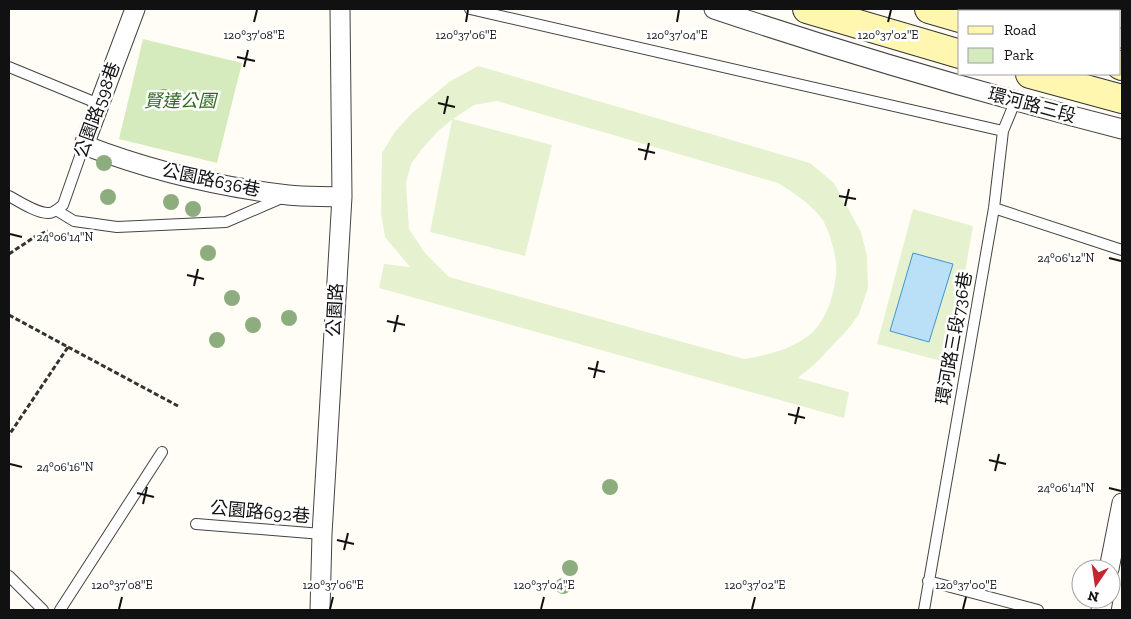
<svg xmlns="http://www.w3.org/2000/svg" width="1131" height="619" font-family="'Zilla Slab','Noto Sans TC',serif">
<rect width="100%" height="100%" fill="#fffdf5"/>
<path fill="#d5ebbd" d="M143 39 242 63 217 163 119 139Z"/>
<path fill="#e6f2cf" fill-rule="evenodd" d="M478 66 810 163 834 183 861 232 867 256 868 288 859 314 849 328 816 363 798 378 849 392 844 418 379 288 384 264 410 267 385 237 381 213 382 153 394 133 411 114 449 82ZM497 101 778 183C795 194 810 203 822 219 830 231 838 261 836 274 834 295 826 323 808 336 789 350 767 355 744 359L449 277 425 253 409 229 406 183 411 164 422 149 438 131 452 120 430 232 525 256 552 145 453 119 474 105Z
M913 209 973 226 949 363 877 344Z"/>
<path fill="#b9e0f7" stroke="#3f96cf" d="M913 253 953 264 929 342 890 331Z"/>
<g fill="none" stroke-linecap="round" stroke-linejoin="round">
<g stroke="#444" stroke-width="12">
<path id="lane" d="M470 9 1003 131
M9 67 99 104
M9 196C18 201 38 214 49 213 54 213 59 208 63 205L84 145
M994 208 1122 250
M56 210 74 221 117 227 226 222 284 197
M196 524 322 534
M9 576 43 610
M928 581 1038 610
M60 610 162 452
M924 610 994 208 1003 131 1015 102"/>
</g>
<g stroke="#444" stroke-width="21">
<path id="street" d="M135 9 84 145C149 170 219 187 288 195 306 197 324 196 342 197
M714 9C848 54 985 94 1122 129
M1016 9 1025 11
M1120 38H1122
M1109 569 1122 503
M320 610 322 534 342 197 340 9
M1101 610 1103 599"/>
</g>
<g stroke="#333" stroke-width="30">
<path id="secondary" d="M807 9 960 54
M929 9 960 18
M1120 65 1122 66
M1030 74 1122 99"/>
</g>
<path stroke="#333" stroke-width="3" stroke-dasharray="5 2.5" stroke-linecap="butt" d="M9 254 36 236 48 231
M9 315 68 347 9 435
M68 347 178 406"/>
<use href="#lane" stroke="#fff" stroke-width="10"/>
<use href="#street" stroke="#fff" stroke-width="19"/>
<use href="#secondary" stroke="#fff6b0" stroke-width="28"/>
</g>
<g fill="#8dad7f">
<circle cx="164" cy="97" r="8"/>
<circle cx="104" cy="163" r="8"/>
<circle cx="108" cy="197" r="8"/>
<circle cx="171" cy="202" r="8"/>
<circle cx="193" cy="209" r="8"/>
<circle cx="208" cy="253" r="8"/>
<circle cx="232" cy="298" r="8"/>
<circle cx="289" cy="318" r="8"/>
<circle cx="253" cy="325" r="8"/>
<circle cx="217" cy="340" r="8"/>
<circle cx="610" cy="487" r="8"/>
<circle cx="570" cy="568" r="8"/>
<circle cx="563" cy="586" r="8"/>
</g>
<path fill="none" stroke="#111" stroke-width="2" d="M254 22 257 10M466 22 468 10M677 22 679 10M888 22 891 10M237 57 255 61M244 67 248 50M438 103 455 107M444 114 448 96M638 149 655 153M645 160 649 143M839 196 856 199M845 206 849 189M10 234 22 237M1109 258 1121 261M187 275 204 279M194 286 198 269M387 321 405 325M394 332 398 315M588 368 605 372M594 378 598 361M788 414 805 418M795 424 799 407M989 460 1006 464M10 464 22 467M995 471 999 454M1109 488 1121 491M137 493 154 497M143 504 147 487M337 540 354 544M344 550 348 533M119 609 122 597M330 609 333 597M541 609 544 597M752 609 755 597M963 609 966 597"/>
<g text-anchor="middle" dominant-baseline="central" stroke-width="5" stroke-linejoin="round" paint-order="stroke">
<g font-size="18" font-style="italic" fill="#2f6b1f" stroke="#fff">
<text x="180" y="101">賢達公園</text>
</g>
<g font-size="18" fill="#111" stroke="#fff">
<text transform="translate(1032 105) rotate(15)">環河路三段</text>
<text transform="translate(97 110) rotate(-70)">公園路598巷</text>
<text transform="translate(211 180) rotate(12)">公園路636巷</text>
<text transform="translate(335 310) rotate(-87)">公園路</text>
<text transform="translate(954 338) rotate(-80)">環河路三段736巷</text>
<text transform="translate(260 512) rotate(5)">公園路692巷</text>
</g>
</g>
<g font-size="12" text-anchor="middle" fill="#111" stroke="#fff" stroke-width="5" stroke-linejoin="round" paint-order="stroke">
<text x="254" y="39">120°37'08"E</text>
<text x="466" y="39">120°37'06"E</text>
<text x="677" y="39">120°37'04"E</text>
<text x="888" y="39">120°37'02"E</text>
<text x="65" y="241">24°06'14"N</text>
<text x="1066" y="262">24°06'12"N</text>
<text x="65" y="471">24°06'16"N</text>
<text x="1066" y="492">24°06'14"N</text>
<text x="122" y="589">120°37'08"E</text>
<text x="333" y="589">120°37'06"E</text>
<text x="544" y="589">120°37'04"E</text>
<text x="755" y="589">120°37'02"E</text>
<text x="966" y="589">120°37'00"E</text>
</g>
<rect width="1131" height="619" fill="none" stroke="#111111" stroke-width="20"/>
<rect x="958" y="10" width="162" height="65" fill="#ffffff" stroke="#a0a0a0"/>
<rect x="968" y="26" width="25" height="8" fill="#fff6b0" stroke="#a0a0a0"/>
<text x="1004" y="35" font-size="15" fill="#111111">Road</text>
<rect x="968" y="48" width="25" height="15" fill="#d5ebbd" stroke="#a0a0a0"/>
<text x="1004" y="60" font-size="15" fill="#111111">Park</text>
<g transform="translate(1096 584) rotate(193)"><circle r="24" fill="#ffffff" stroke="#a0a0a0"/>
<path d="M0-4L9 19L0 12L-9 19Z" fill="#c4262e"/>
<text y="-8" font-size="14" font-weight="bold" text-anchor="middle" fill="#111111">N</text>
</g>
</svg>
